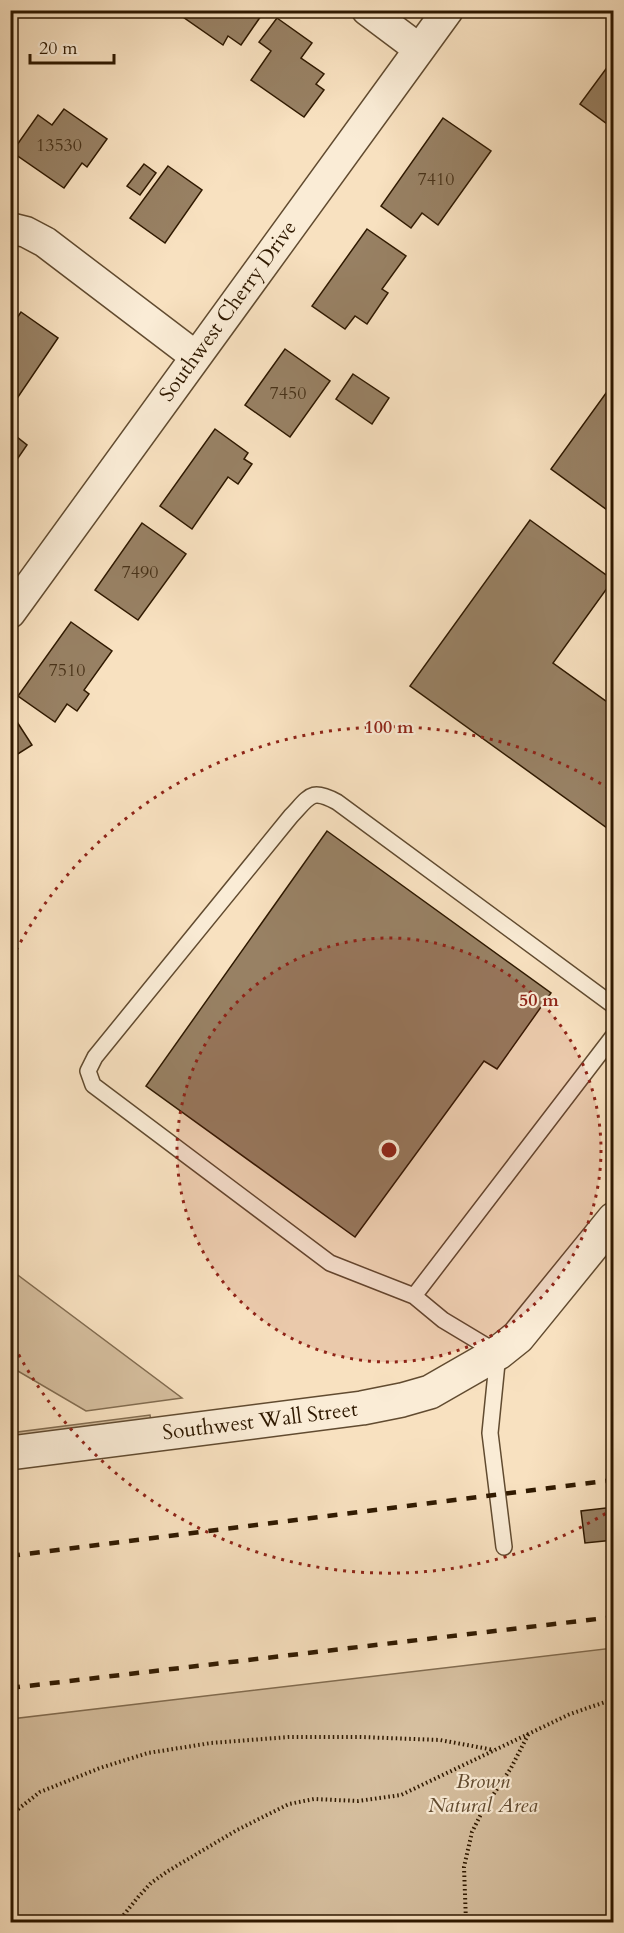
<svg xmlns="http://www.w3.org/2000/svg" width="624" height="1933" font-family="Cardo,serif">
<rect width="100%" height="100%" fill="#f8e1c0"/>
<filter id="stains"><feTurbulence type="fractalNoise" baseFrequency=".00333" numOctaves="4"/><feColorMatrix values="0 0 0 0 .2 0 0 0 0 .09 0 0 0 0 .02 0 0 0 .5 -.17"/></filter>
<radialGradient id="worn" r=".72"><stop offset=".6" stop-color="#630" stop-opacity="0"/><stop offset="1" stop-color="#630" stop-opacity=".3"/></radialGradient>
<path fill="#d6bf9f" stroke="#826c50" stroke-width="1.5" d="M10 1270H11L182 1398 86 1411 11 1367Z
M150 1415 151 1422 11 1439 10 1433Z
M613 1648V1922H11V1719Z"/>
<path fill="#988164" stroke="#2f1900" stroke-width="1.5" d="M188 10H260L263 13 241 45 228 36 223 45 183 17Z
M277 18 312 43 301 58 324 74 316 84 324 90 304 117 251 80 271 51 259 42Z
M614 58V129L580 104Z
M64 109 107 139 87 167 82 163 64 188 12 152 38 115 52 125Z
M443 118 491 151 438 225 422 213 411 228 381 206Z
M144 164 156 173 140 195 127 186Z
M168 166 202 190 165 243 130 218Z
M367 229 406 256 382 289 388 293 367 324 355 316 345 329 312 306Z
M21 312 58 338 18 397 10 392V328Z
M285 349 330 381 290 437 245 405Z
M353 374 389 398 372 424 336 399Z
M614 382V515L551 469Z
M215 429 248 453 244 459 252 464 238 484 228 477 192 529 160 506Z
M12 433 27 445 16 461 10 457Z
M530 520 613 580 553 663 614 707V833L410 686Z
M142 523 186 554 138 620 95 590Z
M71 622 112 651 84 690 89 694 77 711 67 704 55 722 18 696Z
M10 711 32 745 10 759Z
M327 831 551 993 497 1069 484 1061 355 1237 146 1086Z
M614 1507V1540L585 1543 581 1511Z"/>
<g fill="none" stroke-linecap="round" stroke-linejoin="round">
<g stroke="#614b30" stroke-width="18">
<path id="service" d="M414 1296 614 1035
M504 1547 490 1433 498 1353 443 1320 414 1296 330 1263 93 1085 88 1071 95 1057 291 816C310 796 311 788 337 802L614 1006"/>
</g>
<g stroke="#614b30" stroke-width="33">
<path id="minor" d="M367 10 419 49
M10 228 26 232 45 242 195 356
M10 613 448 10"/>
</g>
<g stroke="#614b30" stroke-width="36">
<path id="tertiary" d="M10 1453 362 1408 402 1400 430 1392 498 1353 518 1337 614 1219"/>
</g>
<path stroke="#2f1900" stroke-width="4" stroke-dasharray="1.5 3" stroke-linecap="butt" d="M10 1813 17 1810 40 1792 100 1768 148 1753 211 1743 289 1737H361L440 1740 494 1750
M118 1922 139 1896 151 1883 168 1871 237 1830 289 1804 314 1799 358 1801 401 1795 570 1714 614 1699
M466 1922 464 1867 472 1832 483 1810 511 1768 529 1733"/>
<use href="#service" stroke="#faecd6" stroke-width="15"/>
<use href="#minor" stroke="#faecd6" stroke-width="30"/>
<use href="#tertiary" stroke="#faecd6" stroke-width="33"/>
<path stroke="#2f1900" stroke-width="4.5" stroke-dasharray="10 10" stroke-linecap="butt" d="M10 1556 614 1480
M10 1688 614 1617"/>
</g>
<circle cx="389" cy="1150" r="212" fill="#8f2418" fill-opacity=".12"/>
<g fill="none" stroke="#8f2418" stroke-width="3" stroke-dasharray="3 6">
<circle cx="389" cy="1150" r="212"/>
<path d="M613 1509A423 423 0 0 1 12 1342M12 958A423 423 0 0 1 613 791"/>
</g>
<g text-anchor="middle" dominant-baseline="central" stroke-width="4.5" stroke-linejoin="round" paint-order="stroke">
<g font-size="18" fill="#493319">
<text x="59" y="145">13530</text>
<text x="436" y="179">7410</text>
<text x="288" y="393">7450</text>
<text x="140" y="572">7490</text>
<text x="67" y="670">7510</text>
</g>
<g font-size="21" fill="#2f1900" stroke="#faecd6">
<text transform="translate(228 311) rotate(-54)">Southwest Cherry Drive</text>
<text transform="translate(260 1421) rotate(-7)">Southwest Wall Street</text>
</g>
<g font-size="21" font-style="italic" fill="#614b30" stroke="#faecd6">
<text x="483" y="1781">Brown<tspan x="483" dy="24">Natural Area</tspan></text>
</g>
</g>
<circle cx="389" cy="1150" r="9" fill="#8f2418" stroke="#faecd6" stroke-width="3"/>
<g font-size="18" text-anchor="middle" font-weight="bold" fill="#8f2418" stroke="#faecd6" stroke-width="4.5" stroke-linejoin="round" paint-order="stroke">
<text x="389" y="733">100 m</text>
<text x="539" y="1006">50 m</text>
</g>
<rect width="624" height="1933" fill="none" stroke="#f8e1c0" stroke-width="36"/>
<rect x="12" y="12" width="600" height="1909" fill="none" stroke="#2f1900" stroke-width="3"/>
<rect x="18" y="18" width="588" height="1897" fill="none" stroke="#2f1900" stroke-width="1.5"/>
<path d="M30 54v9h84v-9" fill="none" stroke="#2f1900" stroke-width="3"/>
<text x="39" y="54" font-size="18" fill="#2f1900" stroke="#faecd6" stroke-width="4.5" paint-order="stroke">20 m</text>
<rect width="100%" height="100%" filter="url(#stains)"/>
<rect width="100%" height="100%" fill="url(#worn)"/>
</svg>
